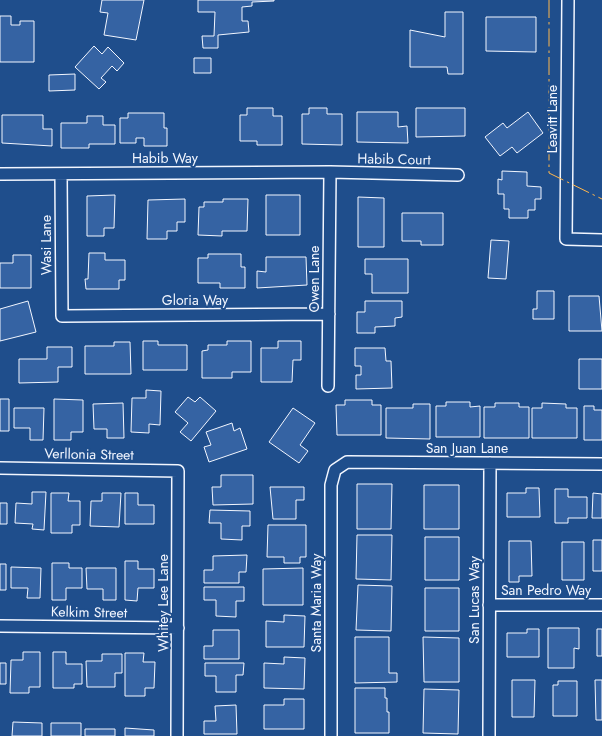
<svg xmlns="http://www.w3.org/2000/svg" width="602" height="736" font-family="Jost,sans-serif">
<rect width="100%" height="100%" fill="#1f4e8c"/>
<path fill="#3563a3" stroke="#f2f6ff" d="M102 0H144L136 40 104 35 108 13 100 12Z
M198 0H274V1L252 2V6L242 7V21H248L249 32 218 35V48H203L202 36H214L215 12H198Z
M445 12H463V74H448L447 67H410V30L445 37Z
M0 16H11V25H20V21H34V62H0Z
M486 17H536V52L486 51Z
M94 46 102 54 108 47 124 63 117 71 112 66 101 78 106 82 99 89 75 67Z
M194 58H211V73H194Z
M75 74V90L49 91V75Z
M247 108H273V116H282V145H257V141H240V115H247Z
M309 108H327V114H342V145L302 144V114H309Z
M416 108H465V136L416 137Z
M357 112H398V127L407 126 408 143 357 142Z
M528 112 543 133 517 153 512 147 500 156 485 137 503 123 507 128Z
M128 113H164V128H167V146H144V138H136V143H120V118H128Z
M2 115H43V129H52V146L2 143Z
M87 116H103V125H115V144H89V148H61V123H87Z
M502 171 527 172V186L541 187V199H535V210H528V218H509V209H504V194H498V179L502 180Z
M115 195 114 228H104V236H87V196Z
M266 195H300V235H266Z
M358 197 384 198V247H358Z
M185 199V222H177V231H167V239H147L148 200Z
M223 199H248L247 231H222V236L198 235 199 207H204V202H223Z
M402 213H443V245H421V241H402Z
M491 240 509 241 506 279 488 278Z
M89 253H105V260H125V280H119V289H86L85 279H88Z
M208 254H241V267H245V288H220V283H198V258H208Z
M13 255H31V288H0V263H13Z
M266 257H306L307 285 257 288V271L266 272Z
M365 259H408V293H372V274H365Z
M537 291H554V319H533V309H537Z
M569 296H599L602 331H569Z
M28 301 36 332 0 341V309Z
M365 301H402V317L395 318V326L375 327V333H357V312H365Z
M143 341H158V345H187V370H143Z
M227 341H251V372H232V378H202V351L208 350V345H227Z
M278 341H301V360H293L292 382H261V348H278Z
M114 342H130L131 374H85V346H114Z
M47 347H72V367H58V382L19 383V359H47Z
M355 348H385L386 361H391L392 388 356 389V375H361V366H355Z
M579 359H602V389H579Z
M146 390 161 391 160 425 149 424V433L131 432 132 398H146Z
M188 397 195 402 200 397 216 411 191 441 180 432 188 423 175 412Z
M0 399H9V431H0Z
M54 399 83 400V432H71V440H54Z
M345 400H372V405H381V435H337L336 405H345Z
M446 402H470V407L480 406V437H436V406H446Z
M123 403 124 438H107V429H94L93 404Z
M495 403H519V407H529V438H484V407H495Z
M542 403 566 404V408H577V438H532V408H542Z
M413 404H430V439L386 438V408H413Z
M584 406H594V410H602V440H584Z
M14 408H44L43 440H30V428H14Z
M293 408 315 423 300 445 308 451 299 463 269 442Z
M232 423 234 431 240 428 247 449 209 462 204 447 211 445 206 432Z
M221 475H253V504L213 505 212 487H221Z
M357 484H392L391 529H357Z
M424 485H459V529H424Z
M270 487H304V500H296V519H273Z
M526 488H539L540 517H507V493H526Z
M555 489H568V497H587V518H568V523H555Z
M32 492H46L44 530 32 529 33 524 15 523 16 503 32 504Z
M51 493H69L68 501H80V525H72V533H51Z
M102 493H121L119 527 90 526 91 501H102Z
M125 493H138V505H154V524H125Z
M593 493 602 494V518H592Z
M0 503H7V524H0Z
M210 510 250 511V526H242V540L221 539V523H209Z
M268 525H306V557H300V563H284V557H267Z
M357 535H392L391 580 356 579Z
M425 537H459V580H425Z
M593 540H602V571H593Z
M509 541H531L532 576H519V582H509Z
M562 542H584V580H562Z
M247 555 246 572H239V583H204V570H213V556Z
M125 561H138V569H154V588H138L137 601 125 600Z
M52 563H69V568H82V588H66V600H52Z
M0 564H6V590H0Z
M11 567 41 568 40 598H27L28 588H11Z
M86 568H116V600H103V589H87Z
M303 568V605H263V569Z
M358 585 392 586 391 631 356 630Z
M204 587H244V601H236V617L216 616V600H204Z
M425 588H459V631H425Z
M284 615 305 616 304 647H266V621L284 622Z
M548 628H579V649L574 648V668H548Z
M527 629H539V657H507V633H527Z
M597 629H602V656H597Z
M213 630H239V659H204V646H213Z
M355 637H389V673H397V682L355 683Z
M423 637 459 638V682H424Z
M23 652H40V687H29V693H10L11 660H23Z
M53 652H66V664H82V684H74V688H53Z
M125 653H144L143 662H155L154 688H145V696H125Z
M102 654H122V673H115V687H87L86 661H102Z
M284 657 305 658 304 689 264 688V663L284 664Z
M0 663H6V684H0Z
M205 663H244L243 675H236V692H216V676H205Z
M512 680H535L534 717H512Z
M595 680H602V720H596Z
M558 681H577V716H553V685H558Z
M355 688H385V698H387V712H389V733H355Z
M424 689 459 690 458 734 423 733Z
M284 699H304V729H264V705H284Z
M236 705 237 734H204V721H216L215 706Z
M13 722 42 723V736H12Z
M51 723H81V736H51Z
M125 728 154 730V736H125Z
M85 729H115V736H85Z"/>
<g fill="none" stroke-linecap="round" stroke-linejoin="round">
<g stroke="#f2f6ff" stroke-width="14">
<path id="street" d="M568 0 566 239 602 240
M0 174 330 172 458 175
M61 174 62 316 329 314
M328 386 330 172
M0 468 178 471 177 736
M489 605H602
M0 626 178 628
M331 736V485L335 470 347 462 602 464
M489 736 490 463"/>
</g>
<use href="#street" stroke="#1f4e8c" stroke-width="11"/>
<path stroke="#ffb74d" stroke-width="1" stroke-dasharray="18 4 2.5 4" stroke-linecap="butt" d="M549 0V173L602 199"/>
</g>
<g text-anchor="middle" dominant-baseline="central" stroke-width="4" stroke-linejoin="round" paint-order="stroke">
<g font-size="14" fill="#f2f6ff" stroke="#1f4e8c">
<text transform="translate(552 119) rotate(-90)">Leavitt Lane</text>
<text x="165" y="158">Habib Way</text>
<text transform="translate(394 159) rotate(1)">Habib Court</text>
<text transform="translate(46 245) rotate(-90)">Wasi Lane</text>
<text transform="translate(314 279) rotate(-90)">Owen Lane</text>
<text x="195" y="300">Gloria Way</text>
<text x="467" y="448">San Juan Lane</text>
<text transform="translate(89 454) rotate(1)">Verllonia Street</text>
<text x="546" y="590">San Pedro Way</text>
<text transform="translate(474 600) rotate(-90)">San Lucas Way</text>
<text transform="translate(163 603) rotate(-90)">Whitey Lee Lane</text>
<text transform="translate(316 603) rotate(-90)">Santa Maria Way</text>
<text transform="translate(89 612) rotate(1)">Kelkim Street</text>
</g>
</g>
</svg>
